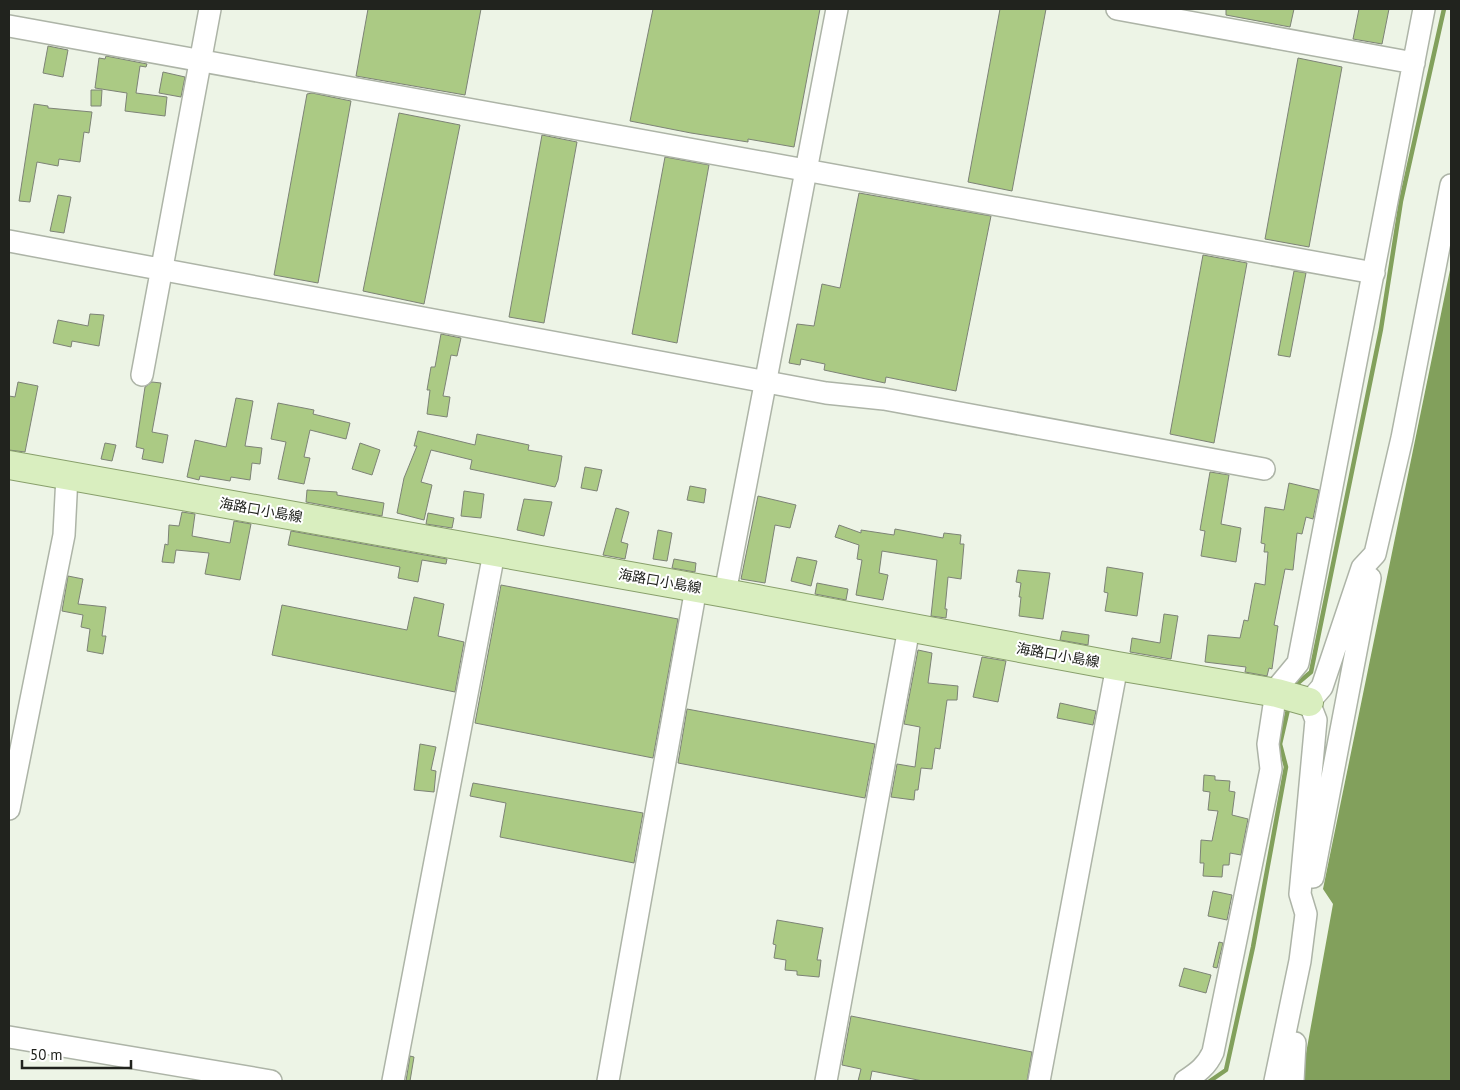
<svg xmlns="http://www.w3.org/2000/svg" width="1460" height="1090" font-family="'PT Sans','Noto Sans JP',sans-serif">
<rect width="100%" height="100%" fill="#edf4e6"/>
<path fill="#82a05c" d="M1451 265V1081H1301L1333 904 1323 889Z"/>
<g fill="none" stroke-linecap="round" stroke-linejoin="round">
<path stroke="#82a05c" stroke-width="4.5" d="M1292 688 1311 672 1381 329 1401 201 1444 9
M1210 1081 1226 1070 1253 947 1286 767 1280 744 1289 705"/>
</g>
<path fill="#abca84" stroke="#7d8376" d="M368 9H481L465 95 356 76Z
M653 9H820L794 147 748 139V142L691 133 630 121Z
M1000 9H1046L1012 191 968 182Z
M1226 9H1294L1290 27 1226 15Z
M1359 9H1389L1382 44 1353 39Z
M48 46 68 50 63 77 43 73Z
M106 56 147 64 146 67 140 66 136 93 167 97 165 116 125 111 127 93 95 88 99 58 105 59Z
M1298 58 1342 67 1309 247 1265 239Z
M163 72 185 77 181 97 159 93Z
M91 90H102L101 106H91Z
M312 93 351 101 318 283 274 275 307 94Z
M34 104 48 106V108L92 112 89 133 84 132 80 162 59 159 58 166 37 162 30 202 19 201Z
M399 113 460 125 424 304 363 291Z
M542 135 577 142 544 323 509 317Z
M665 157 709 165 677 343 632 334Z
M859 193 991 216 956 391 886 377 885 383 824 370 825 364 801 359 800 365 789 363 797 324 814 326 822 284 840 288Z
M58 195 71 197 64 233 50 231Z
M1203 255 1247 263 1214 443 1170 434Z
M1294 271 1306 273 1290 357 1278 355Z
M90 314 104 315 99 346 72 341 71 347 53 343 58 320 88 326Z
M441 334 461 338 457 356 451 355 443 396 450 397 447 417 427 414 430 390H427L431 367H435Z
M18 382 38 386 25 452 9 450V396L15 397Z
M152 382 161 383 152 432 168 435 163 463 142 459 144 449 136 447 145 387Z
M236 398 253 401 245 446 262 448 260 464 252 463 250 480 231 477 230 481 200 476 199 480 187 477 195 440 226 447Z
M278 403 314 410 313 414 350 423 346 439 310 430 304 457 310 458 304 484 278 479 286 442 271 439Z
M418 431 475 445 477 434 529 445 528 450 562 456 558 480 555 487 470 469 472 460 431 450 421 482 432 485 424 520 397 513 404 478 417 446H414Z
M105 443 116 445 112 461 101 459Z
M360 443 380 450 372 475 352 469Z
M585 467 602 470 597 491 581 488Z
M1210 472 1229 475 1221 524 1241 528 1236 562 1201 556 1205 531 1200 530Z
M1289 483 1319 490 1313 519 1306 517 1302 534 1297 533 1293 570 1285 569 1274 625 1278 626 1272 669 1269 668 1267 676 1245 672 1246 667 1205 662 1208 635 1240 638 1244 620 1248 621 1255 583 1265 585 1268 552H1264L1265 544 1261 543 1265 507 1284 510Z
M690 486 706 489 704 503 687 500Z
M307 490 337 492V495L384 503 382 516 306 502Z
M464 491 484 494 481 518 461 516Z
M758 496 796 505 790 528 775 525 765 583 741 579Z
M524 499 552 502 544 536 517 530Z
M616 508 629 512 621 542 628 544 625 559 603 555Z
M182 512 195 514 192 536 230 543 234 521 251 524 240 580 205 574 209 553 176 550 174 563 162 562 165 544 168 545 169 525 179 526Z
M428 513 454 518 452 528 426 524Z
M839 525 861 533V530L894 535 895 529 943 538 944 533 961 535 960 544H964L961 579 948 577 945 609H947L946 618 931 616 937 560 882 551 879 573 888 575 883 600 856 595 862 560 857 559 859 545 835 537Z
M658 530 672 533 667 561 653 559Z
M291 531 447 559 446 564 422 560 418 582 398 578 400 567 288 545Z
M797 557 817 561 811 586 791 581Z
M674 559 696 563 695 572 672 568Z
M1107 567 1143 573 1137 616 1105 611 1108 593 1104 592Z
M1018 570 1050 573 1043 619 1019 616 1021 597H1019L1021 583 1016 582Z
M68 576 83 579 78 604 106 607 102 636H106L103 654 87 651 90 629 81 627 83 615 62 611Z
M817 583 848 589 846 600 815 594Z
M501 585 678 619 653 758 475 723Z
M414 597 444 604 438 636 464 642 455 692 272 655 282 605 407 630Z
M1164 614 1178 616 1171 659 1130 652 1132 638 1160 643Z
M1062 631 1089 635 1088 645 1060 640Z
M918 650 932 653 928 683 958 686 957 700H947L940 749 935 748 932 769 921 768 918 790H915L914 800 891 797 897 764 915 767 920 727 904 724Z
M982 657 1006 661 998 702 973 697Z
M1060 703 1096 711 1093 725 1057 718Z
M687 709 875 744 865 798 678 763Z
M420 744 436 747 431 770 436 771 434 792 414 790Z
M1204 775 1215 776V780L1230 781 1229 791 1235 792 1232 815 1248 819 1241 855 1230 853 1229 865H1223L1222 877 1203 876 1204 863H1200L1201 840 1212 841 1218 811 1208 810 1210 792 1203 791Z
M473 783 643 813 634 863 500 837 506 803 470 796Z
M1213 891 1232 895 1227 920 1208 916Z
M777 920 823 928 817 960H821L819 977 797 975V971L785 970 786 960 774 958 776 945 773 944Z
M1219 942 1223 943 1217 968 1213 967Z
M1184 968 1211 975 1206 993 1179 986Z
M851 1016 1032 1052 1027 1081H923L872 1071 870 1081H858L861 1069 842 1065Z
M410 1056 414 1057 410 1081H406Z"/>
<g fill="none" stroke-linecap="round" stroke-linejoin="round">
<g stroke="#adb4a7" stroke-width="24">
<path id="minor" d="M1117 9 1414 63
M9 26 1374 273
M9 241 826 393 884 399 1264 469
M142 375 210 9
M725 593 837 9
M9 809 64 535 67 476
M1313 877 1370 578
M9 1037 271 1081
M393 1081 494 553
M608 1081 696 588
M826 1081 909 628
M1039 1081 1117 666
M1185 1081C1197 1073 1207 1066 1213 1052L1271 769 1268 744 1274 705 1273 693 1298 663 1424 9
M1275 1081 1300 961 1306 914 1300 894 1316 720 1309 702 1322 687 1362 568 1375 554 1402 438 1451 185
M1293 1081 1295 1043"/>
</g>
<g stroke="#889f6b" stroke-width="30">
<path id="major" d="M9 465 725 593 1117 666 1277 693 1309 702"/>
</g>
<use href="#minor" stroke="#fff" stroke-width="21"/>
<use href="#major" stroke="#d9eebf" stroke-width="28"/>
</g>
<g text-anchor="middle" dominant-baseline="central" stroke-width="4" stroke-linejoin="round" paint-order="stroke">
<g font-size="14" fill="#21231e" stroke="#fff">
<text transform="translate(261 510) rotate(10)">海路口小島線</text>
<text transform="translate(660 581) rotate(10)">海路口小島線</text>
<text transform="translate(1058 655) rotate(10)">海路口小島線</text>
</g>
</g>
<rect width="1460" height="1090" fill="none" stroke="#21231e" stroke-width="20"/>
<path d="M22 1060v8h109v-8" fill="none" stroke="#21231e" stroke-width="2.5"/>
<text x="30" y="1060" font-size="15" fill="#21231e" stroke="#ffffff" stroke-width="4" paint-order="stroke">50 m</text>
</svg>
